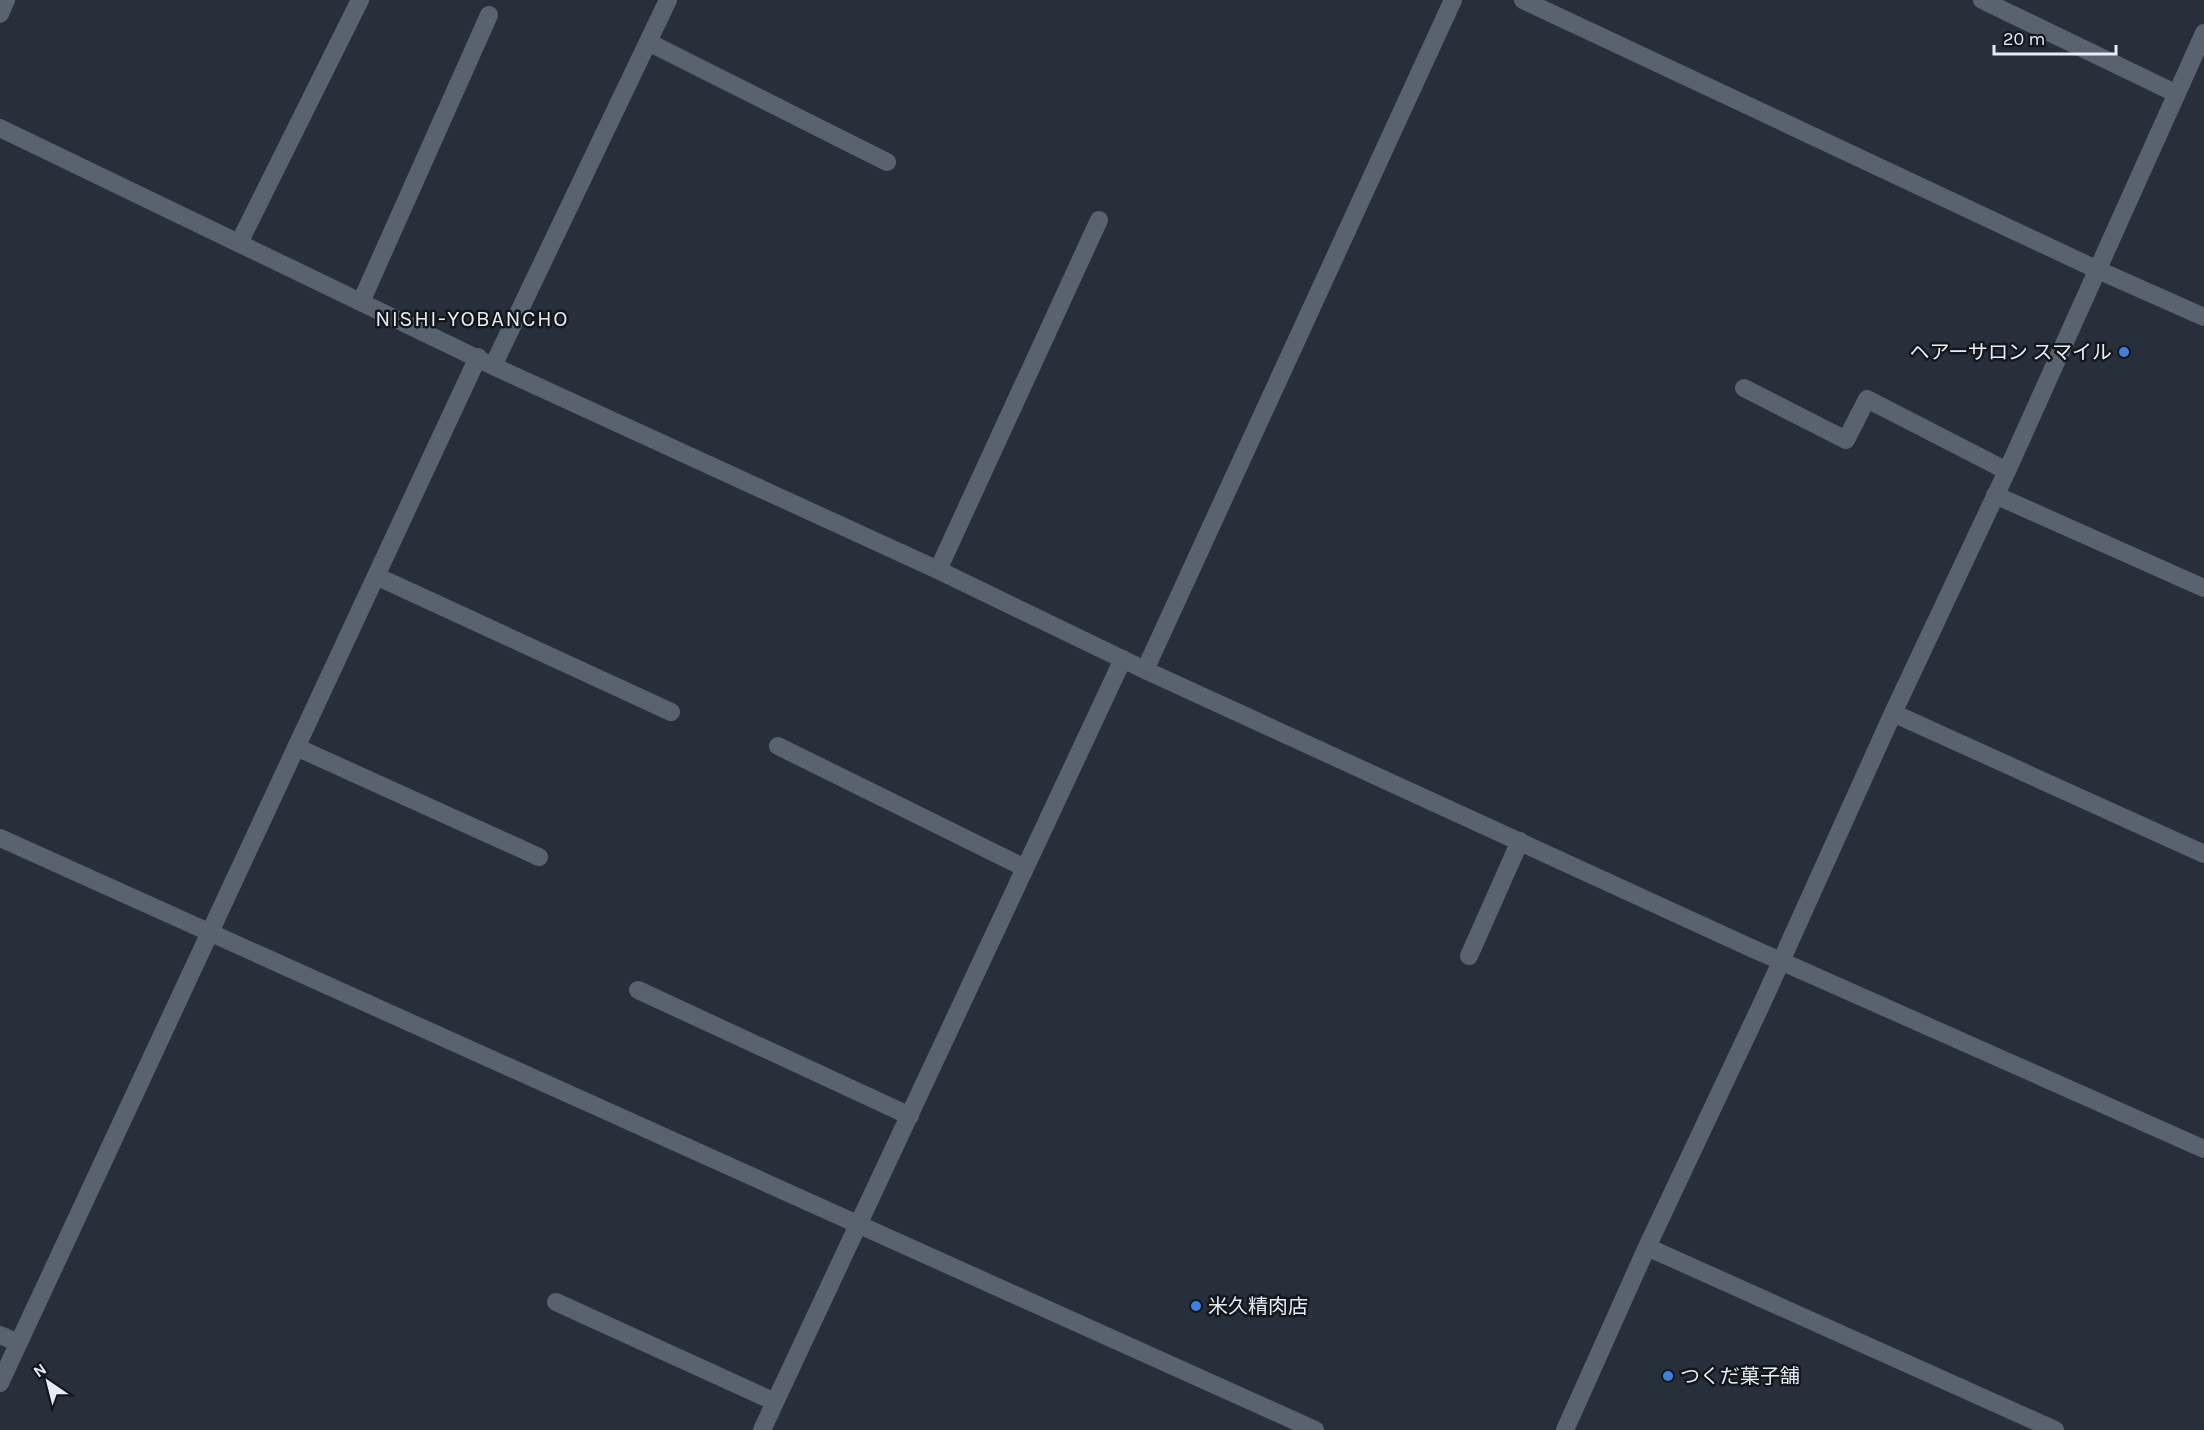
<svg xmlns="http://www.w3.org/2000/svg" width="2204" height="1430" font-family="Karla,'Noto Sans JP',sans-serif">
<rect width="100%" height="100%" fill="#272f3b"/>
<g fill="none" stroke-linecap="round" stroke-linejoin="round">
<path stroke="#596370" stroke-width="18" d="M1523 0 2098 270 2204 317
M1982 0 2175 93
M0 14 6 0
M648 42 887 162
M0 128 493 366 938 570 1145 670 1749 947 2204 1149
M239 243 360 0
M361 302 489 15
M493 366 668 0
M1744 388 1846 440 1867 399 2007 471
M1995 495 2204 588
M938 570 1099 220
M376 576 671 712
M1145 670 1453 0
M1893 713 2204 854
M778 746 1025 868
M296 747 539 857
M0 838 1315 1430
M1469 956 1520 841
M638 990 910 1116
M1647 1247 2055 1430
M556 1302 775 1402
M0 1335 19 1343
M0 1383 478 357
M762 1430 1123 659
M1565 1430 1647 1247 1764 999 1893 713 2007 471 2204 33"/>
</g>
<g fill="#3f7fe0" stroke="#13171d" stroke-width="2">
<circle cx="2124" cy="352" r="6"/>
<circle cx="1196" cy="1306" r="6"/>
<circle cx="1668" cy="1376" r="6"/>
</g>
<g text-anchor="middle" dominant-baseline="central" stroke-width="5" stroke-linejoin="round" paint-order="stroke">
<g font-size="20" fill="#e6ebf4" stroke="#13171d" text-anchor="start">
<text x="2112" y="352" text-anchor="end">ヘアーサロン スマイル</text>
<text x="1208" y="1306">米久精肉店</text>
<text x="1680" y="1376">つくだ菓子舗</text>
</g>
<g font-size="22" letter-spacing="1.5" fill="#e6ebf4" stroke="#13171d">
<text x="472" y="319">NISHI-YOBANCHO</text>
</g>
</g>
<g transform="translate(48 1382) rotate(325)" stroke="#13171d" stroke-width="4.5" paint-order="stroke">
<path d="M0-4.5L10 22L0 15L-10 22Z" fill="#e6ebf4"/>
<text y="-9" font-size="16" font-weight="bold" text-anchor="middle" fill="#e6ebf4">N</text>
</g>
<path d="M1994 45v9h122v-9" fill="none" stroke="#e6ebf4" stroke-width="3"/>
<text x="2003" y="45" font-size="18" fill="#e6ebf4" stroke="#13171d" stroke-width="4.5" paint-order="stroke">20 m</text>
</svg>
